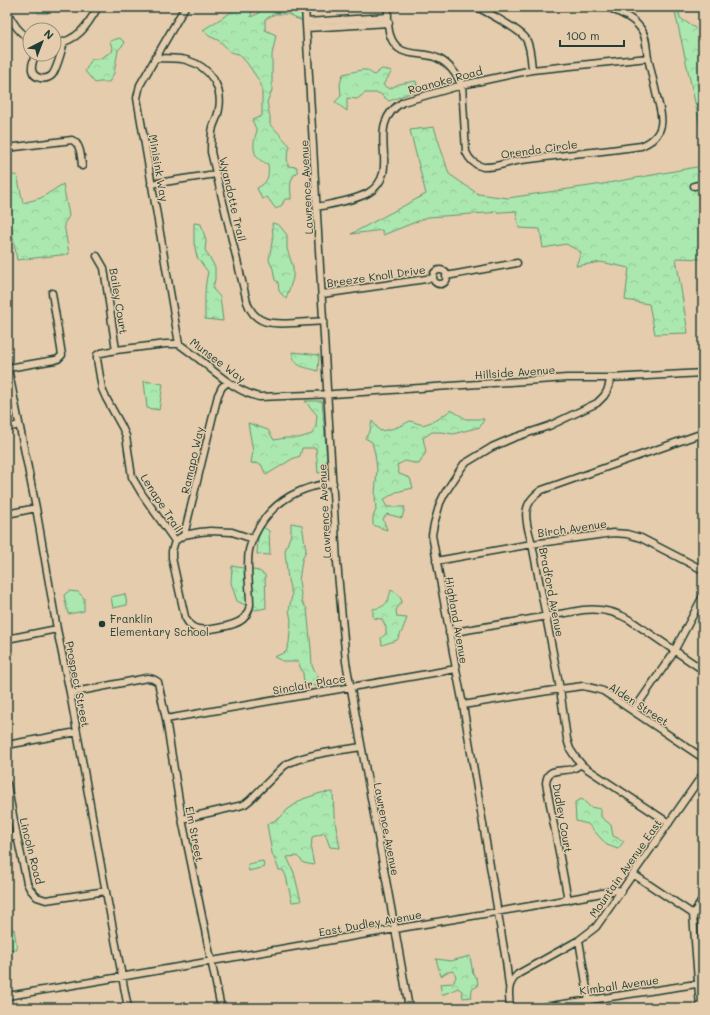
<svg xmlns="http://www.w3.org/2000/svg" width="710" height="1015" font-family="Mali,sans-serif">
<defs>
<pattern id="forest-crowns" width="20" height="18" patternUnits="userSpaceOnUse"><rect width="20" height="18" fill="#abe8af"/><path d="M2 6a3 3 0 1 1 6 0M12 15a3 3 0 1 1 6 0" fill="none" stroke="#93c897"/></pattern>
</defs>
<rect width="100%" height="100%" fill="#e4ccac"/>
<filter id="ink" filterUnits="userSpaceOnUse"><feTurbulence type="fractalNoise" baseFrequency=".025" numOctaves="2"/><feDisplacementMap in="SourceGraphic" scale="8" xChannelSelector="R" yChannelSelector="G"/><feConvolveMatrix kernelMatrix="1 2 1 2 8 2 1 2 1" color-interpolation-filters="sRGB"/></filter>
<g filter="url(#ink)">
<path fill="url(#forest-crowns)" stroke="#659272" d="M37 7H49L48 13H38Z
M236 7H252L251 17 259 13 260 7H272L274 12 292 7H302L303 21 295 18 288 14H275L265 19V30L276 35 272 55V90L267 102 270 117V125C278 131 282 138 290 146L287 157 288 166 297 167V173C288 179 291 188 291 199H285L282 205 276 209 267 197 262 199 257 188C269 182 269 176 268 164 265 163 261 161 259 159 251 152 254 139 257 131L252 120 262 116V87L258 79 247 63 239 54 230 52 226 47 218 40 209 36 203 30 230 13Z
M667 7H678L680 18 701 32H703V259L676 258 688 333 655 334 649 304 625 300 629 268 601 262 576 266 581 252 566 244 543 248 540 229 519 228 516 211 428 217 383 235 382 230 351 234 426 194 410 130 434 127 449 174 478 194 508 198 603 184 702 166V134L675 12Z
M120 38 125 43 118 50 114 73 109 82H99L95 83 85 71 92 59H99L113 51 110 41Z
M382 69 392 71 383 85 389 89 399 84 416 81 418 90 389 101 379 93H365L357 99 347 98V111L335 102 341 96 340 84 343 74 362 70H367L374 75Z
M17 175 23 203 41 198 63 184 69 216 64 224 69 254 17 260 7 202V176Z
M194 223 201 224 206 241 205 250 215 267V279L213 289 220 297 223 321 205 319C205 303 204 288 208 272L197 257 194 243Z
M272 223 279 225 287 235V249L293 267V278L286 299 279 291 278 282 275 280 273 269 269 260 273 236Z
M292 352 319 355 318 371C304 366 295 369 292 352Z
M144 381 163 384 159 410 147 408Z
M305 401H322L328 471 318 473 316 448H302L300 456 292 459 266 475 261 464 251 463 253 451 248 423 268 430 274 440 285 438H299L312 434 316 426 317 415Z
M451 410 466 419H484L480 427 453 434 442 432H432L423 438 426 452 419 464 405 461 397 465 399 474 410 478 413 488 396 492 383 500 387 507H405L402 518 387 514 383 519 387 530 373 525V517L376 510 375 495 377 469 375 454 372 442 365 438 370 431 372 421 380 431C391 430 401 426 410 421L423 425 437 420Z
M291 523 302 525 306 550 302 560 299 581 302 602 307 609 311 649 312 666 318 676 317 686 304 684 303 673 298 662H285L274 657 286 652 289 643 291 620 289 610 292 595 288 580 285 551 291 534Z
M263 527 269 531 270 555 257 554 258 538Z
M232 566 259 571 265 575 266 608 256 610 237 601 231 583Z
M391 590 398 594 402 601 396 610 397 617 407 618 402 631 397 640 382 645 381 638 386 634V627L382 619 373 618V609C387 607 388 602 391 590Z
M333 792 334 816 340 848 330 847 325 833 312 837 311 850 314 865 304 863 297 856 287 857 294 873 301 901 292 902 288 885 286 876 283 870H279L272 853 267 824 280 818 287 810 303 799 321 793Z
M582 799 590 807 601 809V817L611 825 613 836 624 841 618 849 607 845 588 824 576 821 575 802Z
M14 929 17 949 7 950V931Z
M470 956 473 974 477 978 478 986 472 989 471 997 463 998 462 991 458 988 442 995 440 984 453 983 456 977 454 971 447 972 441 976 436 959 451 961Z"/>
<path fill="#abe8af" stroke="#659272" d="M69 591 78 592 84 598V611L68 614 64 595Z
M125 594 127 605 113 608 111 597Z
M263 861 264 867 249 871 248 864Z"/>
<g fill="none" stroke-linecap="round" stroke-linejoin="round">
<g stroke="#1f3d34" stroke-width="9">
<path id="minor" d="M305 7 337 562 346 662 395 929 409 1008
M388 7C388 16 387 26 390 35 398 60 419 50 437 58 449 63 456 74 462 85L466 152C469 159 475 165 483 167 494 168 506 163 516 161 558 155 600 152 641 146 651 142 659 136 661 125 663 116 659 106 657 97 654 84 651 71 648 58 646 48 647 37 641 29 634 18 620 13 608 7
M477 7C488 13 521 30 526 39 531 48 531 60 532 70
M7 11C12 22 19 33 30 39
M306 22 388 17
M307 28 389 23
M54 44C78 41 87 26 98 7
M35 54C34 59 31 65 32 70 34 79 46 81 52 75 57 69 62 49 64 42
M155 58C166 59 179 57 189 61 210 67 223 88 219 109 218 116 215 121 213 127 211 135 211 144 211 152L247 302C255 326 274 324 295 323 304 322 314 322 324 321
M7 148 72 140C81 144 81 157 82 166
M151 184 216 174
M694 186 703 184
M317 207C331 204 356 200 368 193 405 171 361 126 403 102L462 85 532 70 648 58
M97 256 104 268 116 350
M433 277a7 7 0 1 1 14 0a7 7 0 1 1-14 0Z
M446 276 517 263
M322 294 433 278
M179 344 137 98 140 85 185 7
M7 363 36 508 57 629 70 693 102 871 128 1008
M8 368 55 360 58 359 62 355 52 293
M7 428 19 425
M333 483C302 486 275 500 259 527 255 534 251 542 249 550 246 568 250 587 250 605 249 610 246 616 243 619 235 626 202 633 193 627 189 625 187 621 185 617L172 558V551L175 541 142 494 132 477 126 436 122 427 106 398 102 389 97 359V355L101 353 116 350 166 344H179C190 352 201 360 211 369 226 381 240 392 259 397L333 394 567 378H610L703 373
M7 514 36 508
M184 535 218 395 222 387 228 382
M175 541 184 535 200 532 210 531 232 532 253 539
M436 561 532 544 613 533 627 534 641 538 703 570
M449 633 583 610C600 608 615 611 630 620L703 670
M7 639 57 629
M70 693 147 678C152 678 154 679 158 682L166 719 182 819 221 1008
M463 705 560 689 583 686 596 689 603 691 609 695 703 758
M634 710 672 655 703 596
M166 719 456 669
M7 745 77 732
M7 784 17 836 27 883 30 889 37 897 46 900 106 891
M182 819 239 806 245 804 250 800 284 766C302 754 339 751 361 747
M669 823 589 770 583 766 576 758 570 749 567 739 560 689 532 544C526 522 519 505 542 490L703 433
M7 838 17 836
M633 874 693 914 703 912
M568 900 546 783C547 767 561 772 572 769 576 768 578 766 581 764
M579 940 590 1008
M509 986 506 961 463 705 456 669 434 546 432 535 434 524 440 503 445 493 464 464 492 447 513 438 549 426 597 403 604 396 607 391 609 385 610 378
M7 996C137 975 266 951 396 929 470 916 543 905 617 890L622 891
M510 1008C509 993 506 985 518 974L579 940 596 927 703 774
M537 1008 703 983
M700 1008 693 914 703 899"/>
</g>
<use href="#minor" stroke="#e4ccac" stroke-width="6"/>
</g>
</g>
<circle fill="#1f3d34" stroke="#e4ccac" stroke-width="1.5" cx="102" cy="624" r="4"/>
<g text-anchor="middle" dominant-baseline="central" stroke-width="3" stroke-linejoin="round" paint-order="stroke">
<g font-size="11" fill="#1f3d34" stroke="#e4ccac">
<text transform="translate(445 80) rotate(-15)">Roanoke Road</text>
<text transform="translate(539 149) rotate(-8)">Orenda Circle</text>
<text transform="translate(159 168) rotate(80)">Minisink Way</text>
<text transform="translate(306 187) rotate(-93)">Lawrence Avenue</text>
<text transform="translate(233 199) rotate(77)">Wyandotte Trail</text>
<text transform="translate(376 276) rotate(-8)">Breeze Knoll Drive</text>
<text transform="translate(119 301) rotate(81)">Bailey Court</text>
<text transform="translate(218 360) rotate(37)">Munsee Way</text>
<text transform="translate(515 372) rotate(-4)">Hillside Avenue</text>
<text transform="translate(192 460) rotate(-77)">Ramapo Way</text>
<text transform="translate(162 503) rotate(57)">Lenape Trail</text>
<text transform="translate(324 511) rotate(-93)">Lawrence Avenue</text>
<text transform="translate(572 528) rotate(-8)">Birch Avenue</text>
<text transform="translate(552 592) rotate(79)">Bradford Avenue</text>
<text transform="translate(457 620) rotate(80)">Highland Avenue</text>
<text transform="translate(78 684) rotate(79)">Prospect Street</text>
<text transform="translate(309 684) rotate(-10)">Sinclair Place</text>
<text transform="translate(639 704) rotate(33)">Alden Street</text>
<text transform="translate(563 818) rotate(80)">Dudley Court</text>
<text transform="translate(387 829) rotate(79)">Lawrence Avenue</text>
<text transform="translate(195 834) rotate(79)">Elm Street</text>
<text transform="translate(32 851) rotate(76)">Lincoln Road</text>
<text transform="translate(625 868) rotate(-55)">Mountain Avenue East</text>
<text transform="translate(370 923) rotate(-10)">East Dudley Avenue</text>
<text transform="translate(619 985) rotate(-8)">Kimball Avenue</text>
</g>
<g font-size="11" fill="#1f3d34" stroke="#e4ccac" text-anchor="start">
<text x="110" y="618">Franklin<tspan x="110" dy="13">Elementary School</tspan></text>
</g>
</g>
<rect width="710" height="1015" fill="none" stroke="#e4ccac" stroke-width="24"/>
<rect x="12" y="12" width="686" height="991" fill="none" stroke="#1f3d34" stroke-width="1.5" filter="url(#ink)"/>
<g transform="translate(42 42) rotate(42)"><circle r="19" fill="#e4ccac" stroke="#95937c"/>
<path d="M0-3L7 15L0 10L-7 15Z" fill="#1f3d34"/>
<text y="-6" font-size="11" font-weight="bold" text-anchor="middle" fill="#1f3d34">N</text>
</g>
<path d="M560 40v6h64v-6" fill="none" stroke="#1f3d34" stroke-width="2"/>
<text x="566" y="40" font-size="12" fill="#1f3d34" stroke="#e4ccac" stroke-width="3" paint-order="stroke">100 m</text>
</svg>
